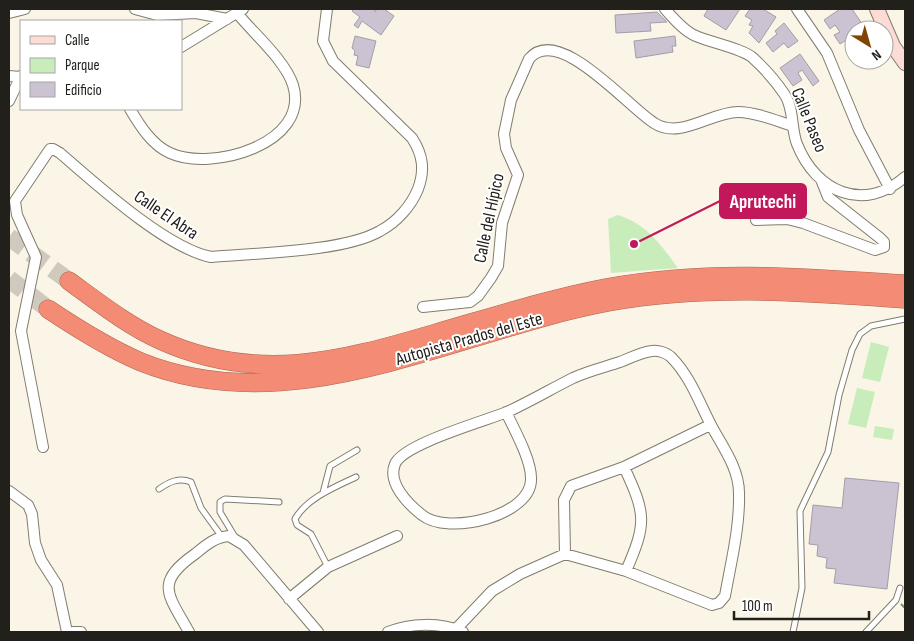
<svg xmlns="http://www.w3.org/2000/svg" width="914" height="641" font-family="'Sofia Sans Condensed',sans-serif">
<rect width="100%" height="100%" fill="#faf5e6"/>
<path fill="#c9edba" d="M618 215C647 224 661 245 678 268L611 273 608 219Z
M871 342 889 347 880 382 862 378Z
M857 388 875 392 866 428 848 424Z
M875 426 894 429 892 440 873 437Z"/>
<path fill="#cbc3d1" stroke="#a49daa" d="M354 9H375V12L377 9H384L394 16 381 35 362 21 358 28 354 25 360 17 352 11Z
M708 9H740L726 30 704 16Z
M750 9H763L776 17 759 43 749 33 753 26 749 25 752 20 745 16Z
M840 9H852L865 28 854 30V35L840 44 834 35 840 32 835 25 830 29 824 20Z
M657 12 667 22 650 23 651 31 616 33 615 15Z
M784 23 798 41 788 48 784 43 773 52 766 43 777 34 775 31Z
M355 36 376 41 369 68 356 65 358 56 354 55 355 51 352 48Z
M675 36 676 46H672L673 52 636 58 634 41Z
M800 54 819 81 813 86 802 70 798 73 802 80 793 86 780 68Z
M845 478 899 483 887 589 834 583 836 569 826 568 827 558 817 556 818 545 809 544 813 505 842 508Z"/>
<g fill="none" stroke-linecap="round" stroke-linejoin="round">
<path stroke="#cfcabd" stroke-width="18" stroke-dasharray="18 9" stroke-linecap="butt" d="M9 237 69 281
M9 279 48 309"/>
<g stroke="#807c6e" stroke-width="7">
<path id="lane" d="M159 489C169 482 179 477 191 482L201 508 222 537
M323 493 330 466 357 450
M235 537 220 512V502L225 499 279 502
M328 567 311 534 297 525 295 519C307 498 335 487 356 477
M793 632 802 588 800 511 828 452 839 395 852 350 860 334 871 326 905 319
M866 632 896 600 900 588"/>
</g>
<g stroke="#807c6e" stroke-width="12">
<path id="street" d="M135 9 157 15 196 13 227 19
M665 9C673 18 685 32 696 36 709 42 744 49 753 58 764 68 777 83 785 95 794 109 791 129 797 144 816 192 863 213 905 177
M797 9 827 53 859 130 890 189
M9 13 25 9
M181 47 243 9
M9 76 20 77
M9 101 21 76
M130 109C140 126 152 145 170 153 211 172 311 144 293 85 285 60 253 33 237 13
M756 220 787 219 803 223 875 250 884 247V242L880 238 828 197 822 182
M423 307 470 302 478 296 491 278 498 266 502 223 518 175 506 148 504 134 511 100 529 59C558 23 629 108 654 123 680 140 711 112 738 112 756 112 777 121 793 126
M43 447 21 331 36 257 17 215 15 201 50 149H53L60 153C96 184 166 248 211 257 255 253 344 252 380 231 397 222 411 206 418 189 425 170 423 155 412 138L333 61 323 41 327 9
M624 467C646 514 647 523 626 571
M9 491 28 505 32 514 35 543 41 560 57 585 67 632
M565 554 564 500 571 486 624 467 710 425
M289 599 328 567 397 536
M456 629 492 591 520 574 565 554 626 571 712 605 719 603 725 596C731 562 740 527 739 493 739 468 722 446 711 425 699 402 690 376 671 357 667 353 658 350 652 351 642 352 630 358 620 362 605 367 588 371 573 378 551 389 529 402 507 412 485 421 403 444 395 464 387 483 408 504 422 515 447 536 533 516 531 478 531 459 514 429 506 412
M73 632H81
M189 632C168 594 154 583 195 554 206 545 215 537 229 536L244 545 318 632
M388 632C410 623 440 622 463 632"/>
</g>
<g stroke="#807c6e" stroke-width="16">
<path id="secondary" d="M877 9 893 46 905 63"/>
</g>
<g stroke="#a65" stroke-width="19">
<path id="highway" d="M69 281C98 302 127 325 160 340 256 384 341 361 436 333 492 317 548 299 605 288 709 269 801 277 905 284
M48 309C78 329 108 348 141 362 296 424 457 330 609 302 708 284 806 292 905 299"/>
</g>
<path stroke="#858278" stroke-width="2" stroke-dasharray="5 2.5" stroke-linecap="butt" d="M901 604 905 608"/>
<use href="#lane" stroke="#fff" stroke-width="5"/>
<use href="#street" stroke="#fff" stroke-width="10"/>
<use href="#secondary" stroke="#fcdcd5" stroke-width="14"/>
<use href="#highway" stroke="#f48b74" stroke-width="18"/>
</g>
<g text-anchor="middle" dominant-baseline="central" stroke-width="4" stroke-linejoin="round" paint-order="stroke">
<g font-size="18" fill="#22201b" stroke="#fff">
<text transform="translate(809 120) rotate(68)">Calle Paseo</text>
<text transform="translate(166 215) rotate(34)">Calle El Abra</text>
<text transform="translate(489 218) rotate(-78)">Calle del Hípico</text>
<text transform="translate(469 339) rotate(-16)">Autopista Prados del Este</text>
</g>
</g>
<path fill="none" stroke="#c2185b" stroke-width="2" d="M634 244L720 201"/>
<circle fill="#c2185b" stroke="#fff" stroke-width="2" cx="634" cy="244" r="5"/>
<rect fill="#c2185b" stroke="#c2185b" stroke-width="2" x="720" y="184" width="86" height="34" rx="5"/>
<g font-size="19" text-anchor="middle" font-weight="bold" fill="#fff">
<text x="763" y="208">Aprutechi</text>
</g>
<rect width="914" height="641" fill="none" stroke="#22201b" stroke-width="20"/>
<rect x="20" y="20" width="162" height="90" fill="#ffffff" stroke="#a7a6a4"/>
<rect x="30" y="36" width="25" height="8" fill="#fcdcd5" stroke="#a7a6a4"/>
<text x="65" y="45" font-size="15" fill="#22201b">Calle</text>
<rect x="30" y="58" width="25" height="15" fill="#c9edba" stroke="#a7a6a4"/>
<text x="65" y="70" font-size="15" fill="#22201b">Parque</text>
<rect x="30" y="82" width="25" height="15" fill="#cbc3d1" stroke="#a7a6a4"/>
<text x="65" y="95" font-size="15" fill="#22201b">Edificio</text>
<g transform="translate(869 45) rotate(143)"><circle r="24" fill="#ffffff" stroke="#a7a6a4"/>
<path d="M0-4L9 19L0 12L-9 19Z" fill="#824403"/>
<text y="-8" font-size="14" font-weight="bold" text-anchor="middle" fill="#22201b">N</text>
</g>
<path d="M734 611v8h135v-8" fill="none" stroke="#22201b" stroke-width="2.5"/>
<text x="742" y="611" font-size="15" fill="#22201b" stroke="#ffffff" stroke-width="4" paint-order="stroke">100 m</text>
</svg>
